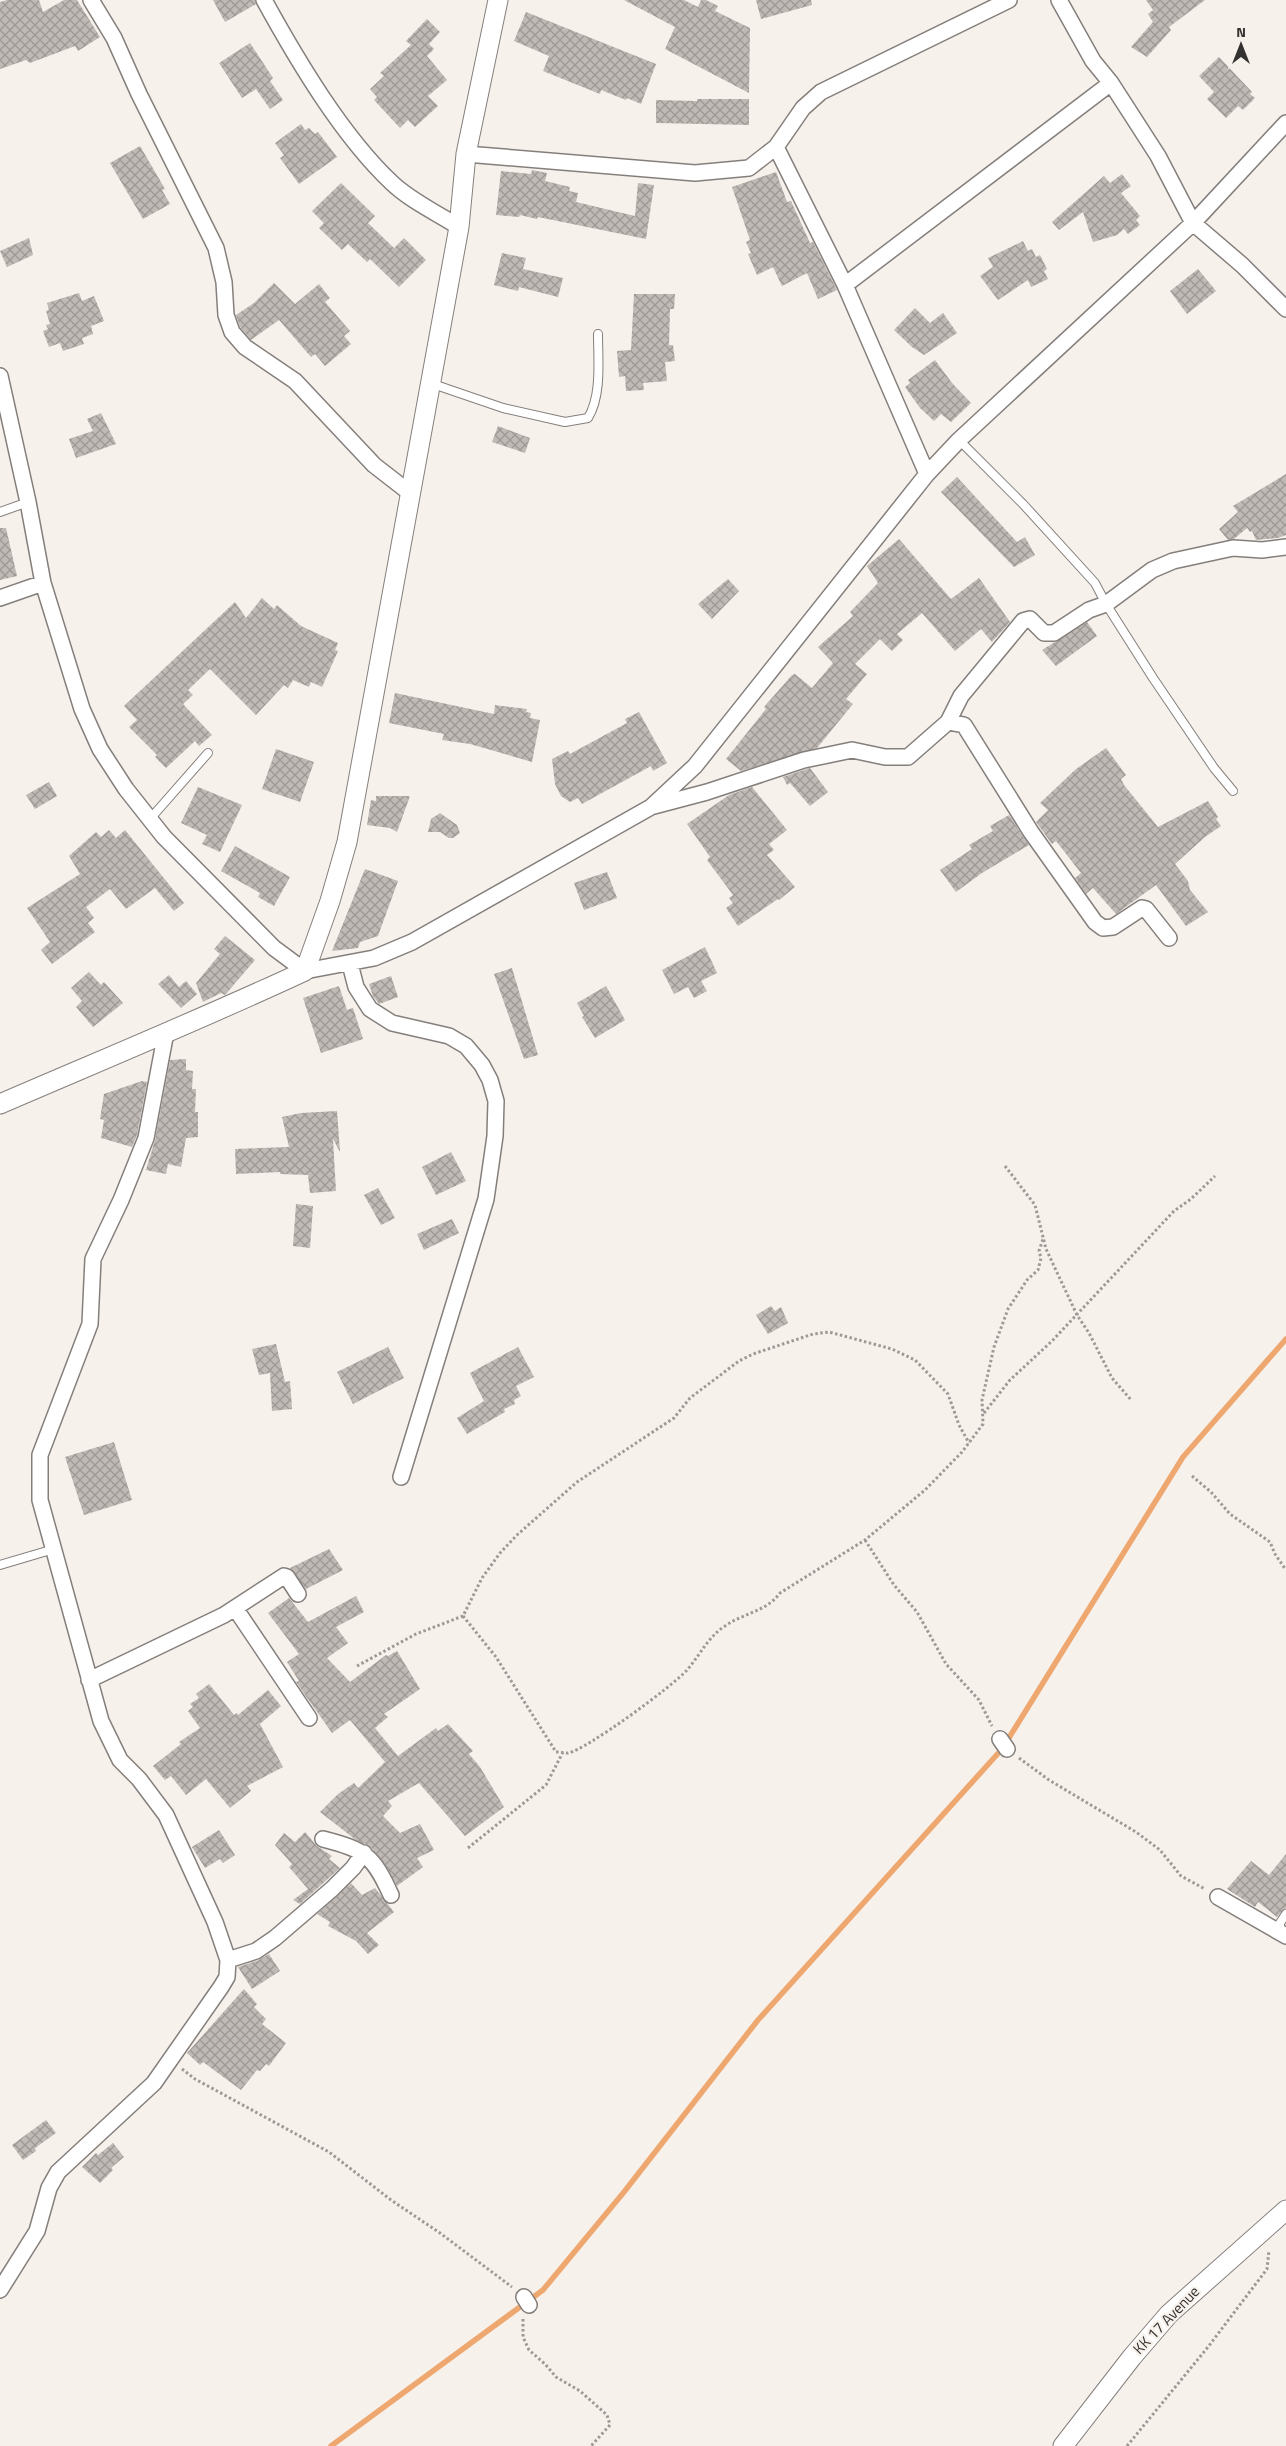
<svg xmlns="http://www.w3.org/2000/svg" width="1286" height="2446" font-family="'Titillium Web',sans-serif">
<defs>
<pattern id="building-cross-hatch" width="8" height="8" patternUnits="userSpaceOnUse" patternTransform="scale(1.25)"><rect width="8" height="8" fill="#c0bab6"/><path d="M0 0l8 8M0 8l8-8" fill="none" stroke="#9d9894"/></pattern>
</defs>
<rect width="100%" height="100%" fill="#f7f1ec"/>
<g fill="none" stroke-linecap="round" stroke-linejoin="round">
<path stroke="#eea76f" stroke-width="5.5" d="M331 2446 543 2290 624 2192 758 2020 1002 1749 1183 1457 1286 1339"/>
</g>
<path fill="url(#building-cross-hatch)" d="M7 0H39L43 12 64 0H77L100 37 78 51 75 46 30 63 26 60 0 69V2Z
M213 0H255L256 4 225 22Z
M624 0H684L698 7 701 0H706L718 6 715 11 750 28 749 93 665 49 675 27Z
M756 0H811L812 5 761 19Z
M1146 0H1205L1169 27 1171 30 1147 57 1131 47 1153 22 1148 14 1153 10Z
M526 12 656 64 641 104 627 98 626 100 601 90 600 94 543 71 549 56 514 41Z
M427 19 440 32 429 44 434 49 427 56 447 80 428 96 438 106 415 127 408 120 400 128 374 100 377 97 370 89 384 76 380 73 411 45 406 41Z
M250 43 273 78 270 81 283 100 270 109 256 89 242 98 219 63Z
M1219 57 1252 92 1250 94 1255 98 1243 110 1238 106 1226 118 1207 99 1214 92 1199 76Z
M697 99H749V125L656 123V100L697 101Z
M301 124 305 130 309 128 315 134 318 132 337 157 299 184 280 158 284 155 275 143Z
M140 146 165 189 162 190 170 204 143 219 110 163Z
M532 170 547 173 545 181 570 187 569 191 578 193 576 202 635 216 638 183 654 185 646 239 538 217 537 219 520 215 519 217 496 215 501 171 531 174Z
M776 172 787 202 791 201 810 243 813 242 837 290 818 299 807 273 782 286 773 267 757 275 748 254 751 253 746 242 750 240 732 187Z
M1122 174 1131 186 1121 193 1140 216 1136 220 1140 225 1128 234 1124 229 1117 235 1093 242 1083 212 1059 230 1052 222 1104 176 1110 183Z
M341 183 375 216 368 223 394 248 404 238 426 260 399 287 370 259 367 262 348 244 342 250 319 228 324 223 312 211Z
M29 238 33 255 7 267 0 251Z
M1023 241 1028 251 1032 249 1036 257 1040 255 1047 269 1044 271 1048 279 1031 287 1028 280 998 300 980 276 993 267 988 258Z
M502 253 526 258 523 269 563 278 558 297 519 287 518 291 494 285Z
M1198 269 1216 291 1187 314 1170 291Z
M274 283 295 304 319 284 330 298 325 302 350 331 344 336 351 344 325 366 315 354 311 357 279 320 251 340 240 327 236 315 254 303Z
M79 293 82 301 94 296 104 321 91 326 93 334 82 338 84 344 63 351 60 343 49 347 43 331 48 329 46 325 50 324 46 311 49 310 47 303Z
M634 294H675L674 309H670L669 345H673L675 361 665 362 667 381 643 383 644 390 626 391 625 376 619 377 617 351 631 350Z
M915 308 930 323 943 313 957 333 924 355 912 347 894 330Z
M935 360 952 383 971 403 951 422 941 414 934 421 920 408 905 387 910 383 908 380Z
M101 413 116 444 76 458 69 439 93 431 87 419Z
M498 426 530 438 525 453 492 442Z
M1286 474V535L1278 538 1256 540 1252 531 1250 532 1247 528 1234 539 1228 540 1219 529 1238 512 1233 506Z
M957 477 1017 542 1025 537 1035 555 1014 567 941 492Z
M0 528H6L17 576 0 580Z
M899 539 951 599 979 578 1010 622 992 642 981 629 955 651 922 613 897 634 903 640 892 651 880 639 855 664 867 674 846 699 853 704 817 748 741 771 726 759 766 709 764 707 792 675 795 674 812 688 833 663 818 647 853 616 850 612 878 583 867 566Z
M728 579 739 591 712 619 698 604Z
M262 598 274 609 277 605 301 626 338 643 335 650 338 651 322 687 311 682 309 687 293 680 288 688 284 685 256 715 210 669 188 690 193 695 183 704 212 735 199 746 195 741 166 768 155 757 157 755 129 727 137 720 124 706 235 602 246 618Z
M1087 622 1097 636 1056 666 1042 650Z
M395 693 494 714 495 705 527 709 526 712 531 713 530 718 540 720 532 762 470 744 442 740 444 734 389 723Z
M639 712 667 763 653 771 651 766 582 804 578 798 570 802 561 796 555 784 552 759 568 751 570 754 627 723 625 719Z
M1106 748 1126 775 1121 779 1124 785 1158 827 1208 801 1218 817 1216 819 1221 826 1205 837 1175 864 1188 881 1190 890 1208 912 1186 926 1156 885 1116 914 1093 888 1086 894 1075 878 1081 873 1056 841 1052 844 1036 822 1048 810 1040 803 1076 769Z
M276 749 314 762 300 802 262 789Z
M810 768 828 792 810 806 790 783 787 785 783 777Z
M49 782 57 796 35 809 26 795Z
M198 787 242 805 220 852 202 844 207 835 181 823Z
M752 787 787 830 769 844 774 850 767 855 795 887 779 900 778 899 738 926 726 908 733 903 729 898 733 895 707 860 710 857 687 824 729 795Z
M376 796H410L397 832 390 828 367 825 371 800 376 801Z
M440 813 457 825 460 833 453 838H449L440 832H428L431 819Z
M1009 815 1029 845 982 873 956 892 940 870 972 849 969 845 993 831 990 826Z
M109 830 116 838 125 830 184 903 174 911 155 888 126 909 110 889 86 907 94 918 88 923 95 932 52 964 41 950 50 942 27 908 80 874 69 856 96 832 101 837Z
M235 846 290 877 274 906 258 897 260 893 221 871Z
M365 869 398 881 378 936 360 942 358 948 332 951Z
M607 872 617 898 584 910 574 883Z
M225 936 255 960 225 995 221 993 203 1002 196 983 220 954 214 949Z
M705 947 717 973 701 981 707 991 694 998 688 987 674 994 662 970Z
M512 968 538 1055 524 1059 494 974Z
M89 972 101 985 104 982 123 1003 93 1027 76 1007 82 1001 71 988Z
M169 975 179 987 186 981 197 994 181 1008 158 984Z
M391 976 398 997 379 1004 373 996 369 984Z
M339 986 347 1010 353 1008 363 1039 321 1053 303 998Z
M606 986 625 1020 595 1038 582 1017 584 1016 577 1003Z
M186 1059V1070L193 1071 192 1089H196L195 1112H198V1137L186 1138 181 1167 168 1164 166 1174 146 1170 155 1140 170 1060Z
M142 1081 147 1082 137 1135 132 1147 101 1138 104 1120 100 1119 104 1094Z
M337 1111 340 1152 333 1139 336 1191 310 1193 308 1175 280 1174V1172L236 1174 235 1149 289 1147 282 1117 301 1113Z
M451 1152 466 1181 436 1195 422 1167Z
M378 1188 395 1218 381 1225 364 1195Z
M296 1204 313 1206 310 1248 293 1246Z
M452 1219 459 1233 424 1250 417 1234Z
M771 1306 775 1311 781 1307 788 1323 768 1334 756 1315Z
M276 1344 285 1382 290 1381 292 1409 272 1411 270 1373 259 1375 252 1349Z
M388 1347 404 1378 353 1404 337 1372Z
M518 1347 534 1377 516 1386 521 1396 514 1400 515 1404 504 1409 505 1412 467 1434 457 1418 484 1401 470 1373Z
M114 1442 132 1500 84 1515 65 1457Z
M329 1549 343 1570 306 1589 290 1568Z
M356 1596 364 1612 336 1627 348 1643 327 1658 350 1682 386 1655 388 1656 397 1651 420 1689 384 1714 388 1717 375 1728 398 1756 436 1728 438 1731 448 1724 473 1751 469 1754 480 1767 504 1807 465 1836 419 1783 388 1801 392 1806 383 1816 400 1833 420 1824 434 1850 417 1858 423 1867 397 1886 386 1866 370 1846 356 1840 320 1812 338 1794 354 1783 358 1788 385 1762 350 1720 332 1733 296 1682 299 1681 287 1662 299 1654 268 1613 289 1598 308 1622Z
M209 1684 234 1715 237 1713 238 1715 268 1690 281 1706 260 1724 283 1767 247 1786 251 1791 230 1808 206 1779 186 1795 171 1776 165 1780 153 1766 181 1744 179 1742 200 1728 188 1711 193 1707 190 1704 199 1698 196 1694Z
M219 1830 235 1855 223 1863 220 1859 205 1868 192 1847Z
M305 1832 317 1846 332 1856 329 1859 340 1868 300 1904 293 1900 308 1889 289 1867 292 1864 275 1845 284 1833 295 1842Z
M1286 1854V1908L1277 1917 1258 1902 1255 1907 1227 1889 1251 1861 1269 1875Z
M351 1883 362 1895 375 1888 394 1912 367 1933 379 1945 368 1954 356 1941 328 1926 330 1922 317 1914Z
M269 1954 280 1971 252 1989 238 1967 259 1960Z
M244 1989 257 2004 254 2007 266 2019 262 2024 286 2043 269 2066 266 2064 260 2071 257 2070 241 2090 203 2062 200 2065 187 2053Z
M46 2120 56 2133 35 2148 36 2151 23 2160 12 2145Z
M113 2143 124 2157 111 2168 113 2170 100 2183 82 2167 96 2153 98 2155Z"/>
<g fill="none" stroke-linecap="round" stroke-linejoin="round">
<g stroke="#857f7c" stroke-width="10">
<path id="service" d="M430 383 503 408 565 422 588 418C602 395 598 360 598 334
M959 440 1023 504 1095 583 1106 604 1153 678 1214 768 1233 791
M0 512 28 502
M150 819 208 753
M0 1565 54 1549
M1280 1933V1923L1286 1914"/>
</g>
<g stroke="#857f7c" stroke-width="18">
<path id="minor" d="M91 0 114 38 139 94 216 248 224 282 226 315 232 332 245 347 295 381 374 465 410 493
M264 0C297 60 342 136 392 183 411 201 437 213 459 227
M1059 0 1093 61 1111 83 1158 156 1193 223 1242 265 1286 309
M776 147 845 285 927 474
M466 154 695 173 749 168 776 147 803 108 821 92 1009 0
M845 285 1111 83
M0 376 28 502 43 583 82 709 100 749 126 789 164 837 274 948 305 971 374 958 412 942 651 807 695 766 927 474 959 440 1193 223 1286 123
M0 598 43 583
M948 722 961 696 1023 621 1030 619 1044 633H1054L1089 610 1106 604 1152 570 1173 561 1233 548 1262 550 1286 547
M654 806 707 792 804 760 852 750 885 757H908L948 722 964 725 1031 832 1095 922 1103 928 1113 927 1142 908 1146 909 1169 938
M350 964 356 987 370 1009 392 1023 449 1036 466 1046 482 1065 490 1080 496 1101 495 1136 486 1199 401 1477
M235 1608 309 1718
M89 1680 224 1615 284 1576 287 1577 298 1594
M1000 1739 1007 1749
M323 1839C365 1850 373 1855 391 1895
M1218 1897 1286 1936
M228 1960 256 1951 275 1938 332 1889 353 1868 364 1853
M0 2290 37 2231 49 2188 58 2172 154 2083 221 1987 227 1977 228 1960 215 1922 166 1815 139 1779 120 1760 101 1721 40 1500V1455L90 1324 93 1259 121 1200 146 1138 166 1032
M524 2297 529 2305"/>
</g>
<g stroke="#857f7c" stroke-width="21">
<path id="tertiary" d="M0 1104C102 1060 204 1018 305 971L330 901 347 842 459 227 466 154 498 0
M1063 2446 1132 2357 1169 2314 1286 2210"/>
</g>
<path stroke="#9d9996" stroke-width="3" stroke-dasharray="2.5 2.5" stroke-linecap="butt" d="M1005 1166 1035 1205 1046 1249 1077 1315 1089 1333 1112 1378 1132 1401
M984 1413 1010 1380 1052 1341 1174 1211 1191 1199 1215 1176
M1192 1476 1211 1492 1230 1514 1270 1542 1275 1554 1286 1570
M865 1540 894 1585 917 1612 946 1664 979 1700 992 1726
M463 1616 496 1657 556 1752C560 1752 564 1753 568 1753 586 1750 673 1686 687 1670 700 1655 708 1637 725 1626 743 1613 766 1612 780 1593L865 1540 925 1490 962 1452 983 1424 982 1400 994 1347 1008 1309 1027 1280 1038 1270 1041 1258 1039 1251 1043 1239
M357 1666 416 1634 463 1616 482 1578 500 1553 517 1535 577 1482 674 1418 690 1398 739 1361 753 1354 813 1334 829 1332 892 1349 915 1360 948 1394 959 1425 969 1443
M1019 1758 1049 1780 1136 1832 1160 1850 1181 1876 1205 1889
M468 1848 546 1785 563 1752
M182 2069 195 2079 329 2152 391 2200 440 2233 512 2287
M523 2319V2337L529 2350 545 2364 556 2377 580 2391 607 2415 610 2425 591 2446
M1127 2446 1208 2347 1267 2269 1269 2250"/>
<use href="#service" stroke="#fff" stroke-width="8"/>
<use href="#minor" stroke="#fff" stroke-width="15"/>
<use href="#tertiary" stroke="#fff" stroke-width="19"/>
</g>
<g text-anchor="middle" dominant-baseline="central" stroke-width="4.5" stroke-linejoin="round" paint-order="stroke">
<g font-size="15" fill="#343230" stroke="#f7f1ec">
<text transform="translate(1166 2320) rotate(-46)">KK 17 Avenue</text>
</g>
</g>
<g transform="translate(1241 45)" stroke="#f7f1ec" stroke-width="4" paint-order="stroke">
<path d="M0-4L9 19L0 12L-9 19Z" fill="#343230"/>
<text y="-8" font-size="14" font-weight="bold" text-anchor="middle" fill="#343230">N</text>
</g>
</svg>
